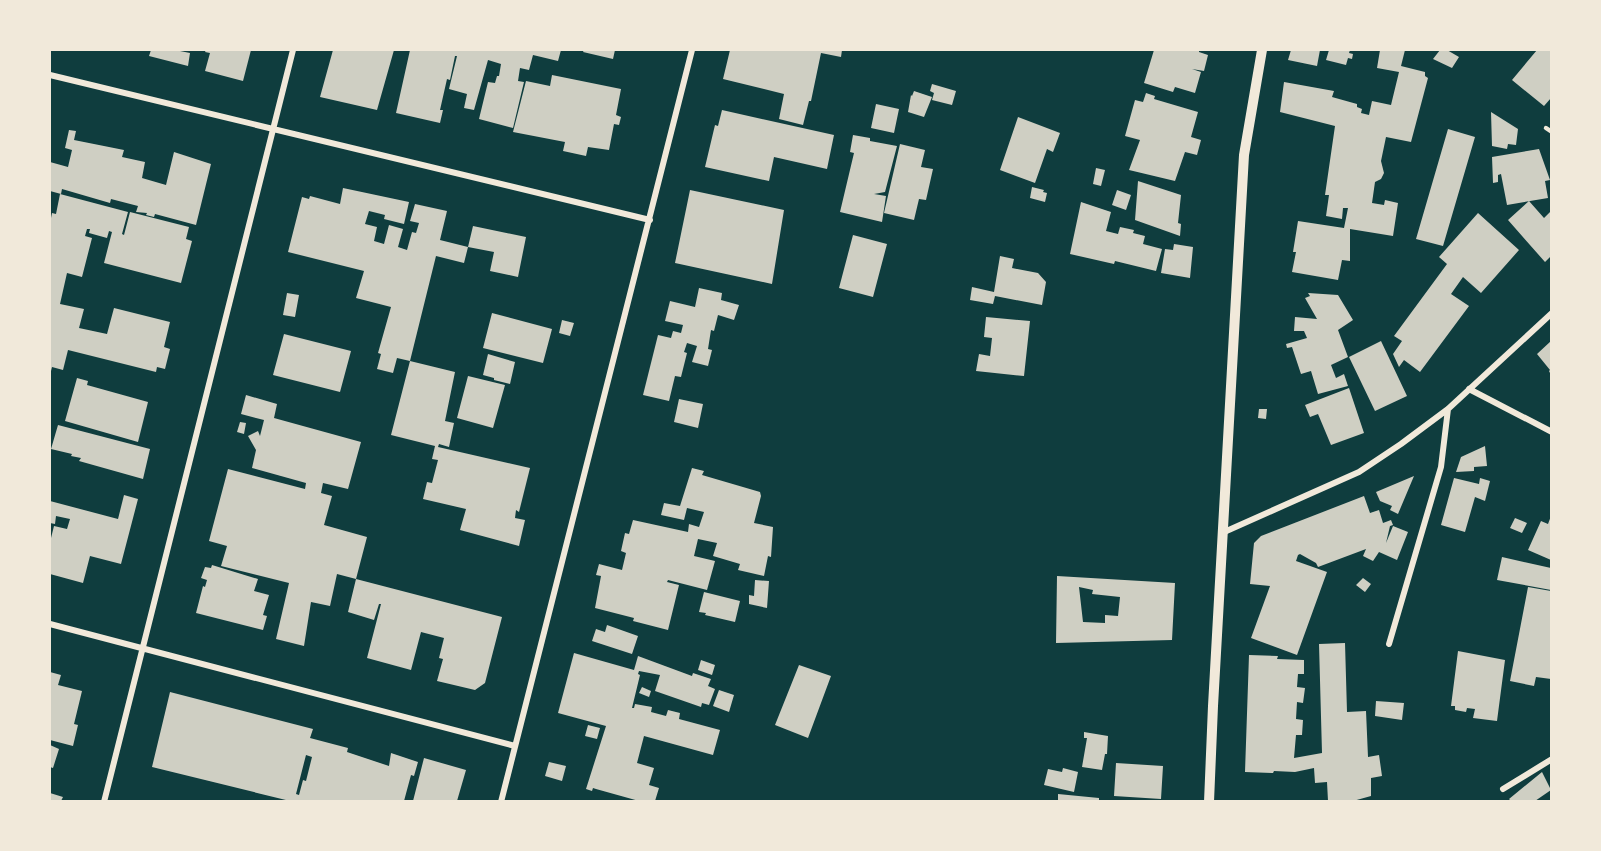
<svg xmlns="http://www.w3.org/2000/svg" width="1601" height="851" font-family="Manrope,sans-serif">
<rect width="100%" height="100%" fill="#0f3d3e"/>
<path fill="#cfcfc3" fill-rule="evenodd" d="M151 50H175L190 53 188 66 149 56Z
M206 50H251L243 81 205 71 210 53 205 52Z
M333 50H394L377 110 320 97Z
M410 50H561L558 61 533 55 529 70 520 68 518 81 524 82 513 128 479 119 488 82 495 83 497 76H499L501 64 488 60 474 110 464 108 467 94 449 89 457 56H455L450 80 447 79 440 110H443L440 123 396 113Z
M584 50H615L613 59 583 52Z
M730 50H842L841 57 821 53 811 101H809L803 125 779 119 784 94 723 79Z
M1154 50H1199V52L1208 55 1204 71 1192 69 1201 72 1195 93 1175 87 1173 92 1144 83Z
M1291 50H1320L1317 66 1288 60Z
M1329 50H1350L1349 53 1353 54 1352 59 1348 58 1346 65 1326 60Z
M1380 50H1405L1401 66 1425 72V76L1428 78 1411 142 1386 137 1381 161 1384 173 1381 179 1375 182 1372 203 1384 205 1385 200 1398 203 1393 236 1350 229V261L1342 260 1338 280 1292 272 1296 252H1293L1298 221 1344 228 1348 208H1343L1342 219 1326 216 1329 195H1325L1335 126 1280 112 1284 82 1334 91 1332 97 1357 104V107L1362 109 1361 113 1369 115 1372 101 1391 105 1399 72 1377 68Z
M1440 50H1447L1459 57 1452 68 1433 59Z
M1537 50H1551V98L1544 106 1512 80Z
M552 75 621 89 616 115 621 117 619 125 614 124 609 150 588 147 586 156 563 151 565 142 513 132 526 81 550 86Z
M932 84 956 91 952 105 932 100 934 93 930 91Z
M914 91 932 97 924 117 908 112 911 95 912 96Z
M1146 93 1155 96 1154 99 1198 112 1191 137 1201 140 1197 155 1185 152 1175 181 1129 170 1140 140 1125 136 1135 100 1143 102Z
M876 104 899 109 894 133 871 128Z
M722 110 834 135 827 169 774 157 769 181 705 167 715 125 718 126Z
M1491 112 1518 129 1516 145 1508 144 1507 149 1492 146Z
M1018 117 1060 133 1053 152 1047 149 1035 183 1000 170Z
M1448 129 1475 137 1443 246 1416 239Z
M69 130 76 131 74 140 124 150 122 157 145 162 142 178 166 185 174 152 211 164 196 225 155 214 154 217 146 215 147 213 136 212 138 206 111 199 110 203 62 189 61 194 50 191V162L68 167 72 150 65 148Z
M853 135 870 138V141L897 146 885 192 874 194 886 196 882 222 840 212 854 153 850 152Z
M900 144 925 150 921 167 933 169 926 200 919 199 914 220 884 213Z
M1539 149 1550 180 1545 181 1548 198 1507 205 1501 174 1498 175V182L1493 183 1492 157Z
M1096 168 1105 170 1101 186 1093 184Z
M1138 181 1181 195 1178 223 1181 224 1180 236 1135 220Z
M1032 187 1044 190 1043 192 1047 193 1045 202 1030 198Z
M343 188 409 202 404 224 384 219 385 215 369 211 365 224 377 227 374 241 384 244 389 225 403 229 398 247 407 250 412 232 416 233 419 223 410 221 415 204 447 211 440 240 468 247 473 226 526 237 518 277 490 271 494 252 468 247 464 263 436 256 410 361 397 358 393 373 377 369 381 354 378 353 391 307 356 298 364 271 288 252 302 197 309 199 310 196 340 204Z
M690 190 784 210 772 284 675 263Z
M1117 190 1131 195 1126 210 1112 205Z
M60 194 128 212 122 234 124 235 130 212 189 227 186 239 192 241 181 283 104 263 112 232 109 231 107 238 89 233 90 229H87L85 236 92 238 82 277 67 273 60 304 84 309 79 328 107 334 114 308 170 322 164 347 170 349 165 369 157 367 156 372 68 350 63 370 52 367 50 375V223L52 213 56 214Z
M1529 201 1544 218 1551 211V256L1545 262 1508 220Z
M1081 202 1111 212 1106 231 1118 234 1120 227 1134 230 1133 233 1145 236 1143 244 1162 249 1156 271 1115 261 1114 264 1070 254Z
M1478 213 1519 250 1481 293 1463 277 1451 294 1469 306 1420 372 1404 360 1399 367 1393 354 1402 341 1394 336 1447 264 1439 257Z
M853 235 887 244 873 297 839 288Z
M1174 244 1193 247 1190 278 1161 273 1165 249 1173 250Z
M1000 256 1014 259 1012 268 1038 273 1046 282 1042 305 995 296 993 304 970 300 972 287 994 292Z
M699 288 722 293 721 300 739 305 734 320 718 315 714 331 711 330 708 349 712 350 708 366 692 362 697 346 687 343 684 352 687 353 681 377 675 376 669 401 643 395 658 335 671 338 673 331 681 333 683 325 665 321 670 301 695 307Z
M287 293 299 295 295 317 283 315Z
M1308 293 1338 295 1353 320 1338 330 1348 357 1331 365 1336 378 1344 374 1348 386 1318 394 1311 371 1301 374 1292 347 1287 348 1286 344 1307 338 1304 331H1294L1295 317 1317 319 1305 298 1310 296Z
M492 313 552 329 543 363 483 348Z
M986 317 1030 321 1024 376 976 371 979 354 990 356 992 338 984 337Z
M562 320 574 323 570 336 559 333Z
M284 334 351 351 340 392 273 375Z
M1381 341 1407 396 1375 411 1349 357Z
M1551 341V375L1549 371 1550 370 1537 354Z
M488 354 515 362 510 384 494 380V378L483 375Z
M410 361 455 372 445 421 454 423 449 447 439 444 438 447 530 468 519 512 516 510 515 518 525 520 519 546 460 530 466 509 423 499 427 482 432 483 438 460 432 459 435 446 391 435Z
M468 376 505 385 493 428 457 418Z
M77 378 88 381 87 385 148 402 138 442 65 421Z
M1349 388 1364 433 1331 445 1318 414 1310 417 1305 405Z
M246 395 277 404 274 418 361 442 348 489 323 483 321 493 332 496 324 525 367 537 356 579 337 574 330 606 311 602 304 646 276 639 289 583 221 566 227 546 209 541 228 469 305 489 306 483 252 468 256 450 248 436 258 431 260 436 264 420 241 414Z
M679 399 703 404 698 428 674 422Z
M1259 409H1267L1266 419 1258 418Z
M240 422 246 423 244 434 237 432Z
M58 425 150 449 143 479 79 461 81 458 71 456 72 454 51 449Z
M1485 446 1487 466 1474 467V471L1456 472 1461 457Z
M692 468 704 471 702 475 760 492 761 496 754 523 773 527 771 557 768 556 764 576 738 570 740 564 713 556 717 543 698 539 694 556 715 561 707 590 668 580 667 582 679 585 668 630 633 621 634 618 595 608 601 576 596 575 599 564 622 570 626 553 621 551 625 533 629 534 633 520 688 532 689 524 699 527 704 512 687 508 684 520 661 515 664 503 680 506Z
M1414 476 1398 514 1390 510 1392 506 1380 501 1376 492Z
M1454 478 1479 484 1480 478 1490 481 1485 501 1475 497 1465 532 1441 525Z
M124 495 138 499 121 564 90 556 83 583 50 574V542L54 526 67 529 70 519 56 516 55 524 50 523V501L118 519Z
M1364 496 1370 513 1379 510 1383 523 1391 520 1393 525 1390 526 1386 543 1393 526 1408 532 1397 560 1379 552 1373 561 1363 556 1366 549 1318 567 1316 563 1300 554 1298 555 1296 561 1327 572 1297 655 1251 638 1270 586 1250 584 1254 543 1261 536Z
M1551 516V560L1528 550 1541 521 1548 524Z
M1515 518 1527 523 1522 533 1510 528Z
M1502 557 1551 568V590L1497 580Z
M212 565 258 579 254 591 269 595 263 615 267 616 263 630 196 613 203 586 205 587 207 580 201 578 205 567 211 568Z
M1057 576 1175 583 1172 640 1056 643ZM1079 587 1093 590 1092 594 1120 597 1118 616 1105 615V623L1083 622Z
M1363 578 1371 584 1365 592 1356 585Z
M356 579 502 617 485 683 475 690 437 681 443 659 439 658 444 638 421 632 411 670 367 658 381 604H379L374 620 348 612Z
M755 580 769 581 767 608 749 604V595L754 596Z
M1528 587 1551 591V679L1536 677 1534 686 1510 681Z
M704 592 740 601 735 622 705 615 706 613 699 612Z
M607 625 638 636 632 654 592 641 596 629 605 632Z
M1345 643 1347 712 1366 711 1368 757 1379 755 1382 776 1371 778V796L1353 801 1348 800 1328 801 1327 782 1315 783 1314 768 1295 772 1274 771 1273 773 1245 772 1249 655 1278 656 1277 659 1304 660V674H1298L1297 687 1305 688 1303 703 1297 702 1296 719 1303 720 1302 735H1296L1294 758 1322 753 1319 644Z
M1458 651 1505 660 1497 721 1473 718 1475 709 1467 708 1466 712 1455 710V706H1451Z
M574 653 634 670 638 656 692 676 693 673 711 679 708 686 715 689 709 705 702 703 701 707 655 691 660 675 639 671 638 674 640 675 632 708H634L635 704 652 707 651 712 666 716 668 710 680 713 679 719 720 730 713 755 644 736 637 763 654 768 649 785 659 788 655 801H639L596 789 593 788 592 791 586 789 606 726 558 713Z
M701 660 715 665 712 675 698 670Z
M799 665 831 676 808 738 775 725Z
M50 672 61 675 58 685 82 691 74 724 78 725 73 746 50 740Z
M642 687 651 691 649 697 639 693Z
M719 690 734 695 729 712 713 706Z
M170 692 313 729 310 738 348 748 347 752 389 766 391 753 418 762 414 776 411 775 404 801H290L152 767ZM306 755 312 757 306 781 303 780 299 795 296 794Z
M1376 701 1404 703 1402 720 1375 716Z
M588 725 600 728 597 739 585 736Z
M1084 732 1108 736 1107 754H1105L1102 770 1082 767 1087 738H1084Z
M50 745 59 749 53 768 50 767Z
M424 758 466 770 457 801H413Z
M549 762 566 766 562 781 545 776Z
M1116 763 1163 766 1161 799 1114 796Z
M1063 768 1078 772 1074 792 1044 785 1048 769 1062 772Z
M1542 772 1551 790 1535 801H1511L1509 799Z
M50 793 63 797 61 801H50Z
M1058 794 1099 798V801H1058Z"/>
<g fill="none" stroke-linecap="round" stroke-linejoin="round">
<path stroke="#f1e9da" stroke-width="4.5" d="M1546 128 1552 132"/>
<path stroke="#f1e9da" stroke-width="6" d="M50 75 650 220
M1469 389 1552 432
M1222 533 1359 472 1401 444 1448 409 1552 313
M50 624 515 746
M1389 644 1441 467 1448 409
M1503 789 1552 759
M104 802 293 50
M501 802 692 50"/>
<path stroke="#f1e9da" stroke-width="10" d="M1209 802 1213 706 1244 155 1262 50"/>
</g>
<rect width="1601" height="851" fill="none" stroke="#f1e9da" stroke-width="102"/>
</svg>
